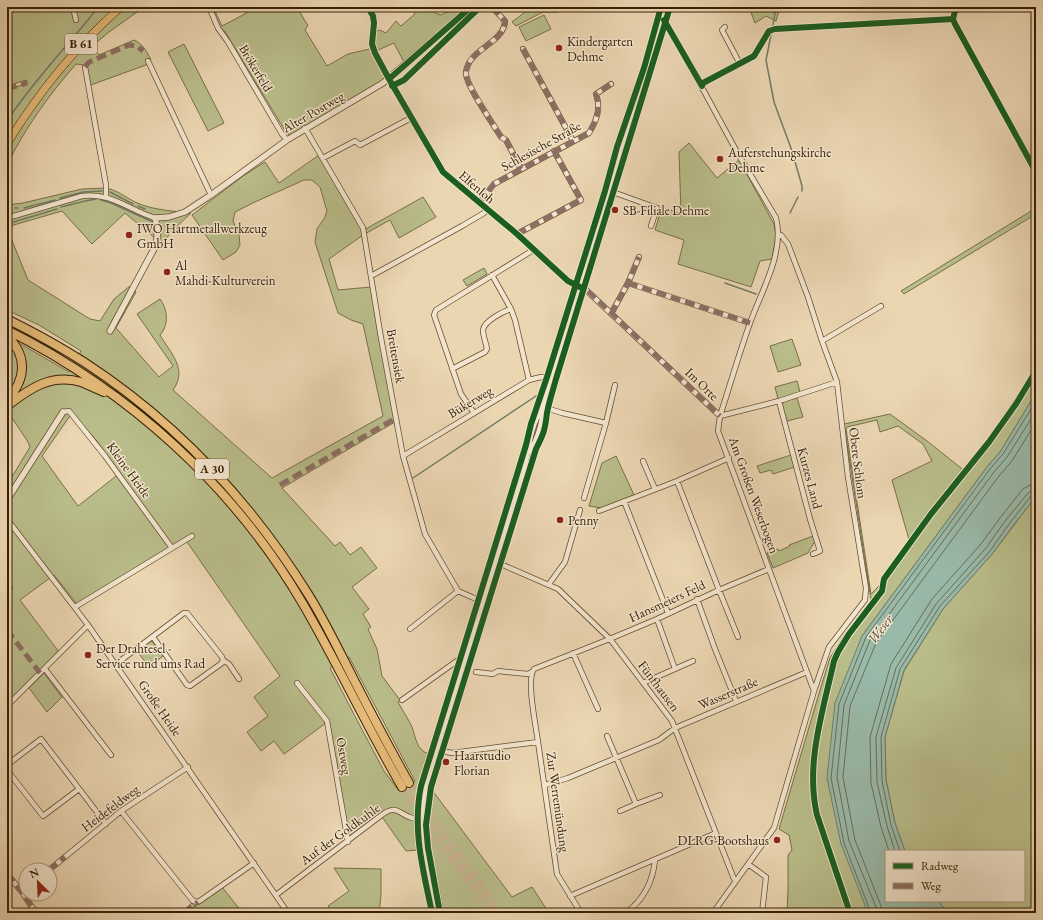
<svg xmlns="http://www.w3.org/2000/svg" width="1043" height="920" font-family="'EB Garamond',serif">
<rect width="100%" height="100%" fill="#ebd6b2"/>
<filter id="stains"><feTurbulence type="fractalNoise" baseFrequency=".005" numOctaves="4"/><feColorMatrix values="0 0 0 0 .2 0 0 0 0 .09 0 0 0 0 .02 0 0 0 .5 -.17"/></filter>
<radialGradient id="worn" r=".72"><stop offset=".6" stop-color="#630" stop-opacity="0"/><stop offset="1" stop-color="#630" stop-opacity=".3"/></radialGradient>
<path fill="#b9bd8a" stroke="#786f47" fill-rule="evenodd" d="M18 7H144L109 32 92 46 99 55 134 40C143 44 147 52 151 60L146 65 88 86 84 65 76 64C49 95 25 128 7 165V90L28 83 26 80 7 86V10Z
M207 7H213L222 26 258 7H297L305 21 308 25 305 30 327 66 348 54 374 48 375 32 380 30 386 33 396 21 401 26 415 14 409 7H431L435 13 441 15 457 7H469L406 66 394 43 376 51 389 78 290 136 284 129 224 30 217 31Z
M528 7H556L558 12H543L516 26 512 22 529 9Z
M749 7H780L776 21 766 16 755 23Z
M954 7H958L956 17 957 23 1036 166V175L954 24 951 22 775 31 776 27 948 17 952 16Z
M544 15 551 29 526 41 519 27Z
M184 44 224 123 208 131 168 52Z
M689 143 717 178 739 160 774 224 776 236 772 259 760 261 751 287 678 264 684 240 655 230 662 207 681 214 679 152Z
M319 155 360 225 362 231 423 197 436 217 399 238 390 220 363 235 329 259 338 290 371 287 395 422 282 488 335 546 340 542 350 555 361 547 377 568 352 587 369 609 363 614 371 627 368 629 377 649 382 676 400 700 398 702C402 710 408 718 412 727 416 738 416 750 429 754L422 780 435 794 512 897 532 887 549 913H444L431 849 406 851 380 814 346 841 326 723 284 754 274 741 261 751 247 732 268 716 254 697 280 676 185 539 77 604 54 575 20 600 59 652 7 704V593L13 588 7 580V485L30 447 28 442 12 418 7 417V336L69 372 81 351 39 325 7 310V228L28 280 90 319 100 321 114 299 130 286 136 292 116 328 159 377 173 366 137 314 160 299C168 310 169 325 160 335 171 354 188 369 173 390L272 478 383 416 363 324 351 320 338 313 315 242 317 229 325 217 327 211 320 187 312 180H304L255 202 235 212 233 221 239 235 240 245 236 252 223 260 192 215 243 176 265 162 279 183ZM72 413 97 441 120 473 78 506 42 456ZM349 657 415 781 399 791 384 771 358 722 330 668Z
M106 188C117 190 125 197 135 202 152 210 172 211 191 213L172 231 162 244 125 213 92 244 62 211 7 227V205L23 203 82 189Z
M1036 208V214L904 294 901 291Z
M484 268 487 274 467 286 463 280Z
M792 339 801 365 778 372 770 346Z
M1036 366V393L1000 452 987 467 862 636 868 913H787L788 891V855L792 850 789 835 779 829 820 690 830 658 843 637 867 608 871 600 844 424 890 414 927 441 966 472 987 443ZM877 420 880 432 898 426 923 444 932 461 892 480 910 543 878 587 871 594 846 429 847 427Z
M797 381 800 392 778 399 775 387Z
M797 398 803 417 787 421 782 405 784 401Z
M791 455 795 467 773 474 771 470 760 473 757 466Z
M616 456 634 495 601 508 589 506 602 463Z
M1036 496V584L1034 595 1036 603V913H948L938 901H1024V851H905L895 823 886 780 885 737 904 671 943 609 993 553Z
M813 536 815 541 808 553 773 568 767 553 778 549 779 551 790 546 789 545Z
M152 641 163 656 149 667 137 651 149 642Z
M44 673 62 697 47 712 29 688Z
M334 868 381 869V895L379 913H333L328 906 349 891Z
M222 887 241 911 239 913H200L195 906 186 913H180L192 903 195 906Z"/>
<path fill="#99b9a9" stroke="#727c67" d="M1036 393V497L1012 527 993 553 943 609 904 670 885 737 886 780 895 823 905 851H886V901H938L948 913H868L841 844 827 778 835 703 862 636 987 467 1000 452Z"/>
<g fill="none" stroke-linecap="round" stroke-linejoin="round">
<path stroke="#686d56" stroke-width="1" d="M889 851 881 827 871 783 870 737 891 664 932 599 981 544 1000 518 1023 489 1030 485 1036 484
M895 851 887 826 877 782 876 737 896 668 936 604 986 548 1005 521 1028 493 1032 490H1036
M900 851 891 825 882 781 881 737 900 669 940 606 990 551 1009 524 1031 496 1036 495
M871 913 844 843 831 778 839 704 866 637 990 469 1003 454 1036 401
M876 913V907L849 841 837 777 844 705 870 640 994 472 1007 457 1036 411
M882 913 881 906 855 840 843 777 850 706 876 643 999 476 1012 461 1036 422"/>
<path stroke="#727c67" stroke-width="1.5" d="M773 25 776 7
M771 35 766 60 774 102 792 151 802 186V191
M7 121C27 90 52 63 75 35 84 26 90 16 99 7
M110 192 133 204
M60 198 83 192 102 191
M101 200 111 203 153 222
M138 206 145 209
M61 207 85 201 96 199
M15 208H18
M24 208 55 200
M790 213 798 197
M7 224 57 209
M725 283 756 294
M413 478 539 394 543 383"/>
<path stroke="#c7b28f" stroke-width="8" stroke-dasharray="8 4" stroke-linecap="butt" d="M409 783 465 865 501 913
M402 787 459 870 492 913"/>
<g stroke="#654e30" stroke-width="6">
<path id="minor" d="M73 7 76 20
M209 7 218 28 228 42 282 134 287 140
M368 7 373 16 374 23 372 44 375 53 389 79 443 172 517 234 568 281 585 289 720 416 779 401 837 382
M492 7 505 21C504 44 467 49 466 73 465 84 494 125 501 137L506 140 521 169
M659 7 665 24 674 36 737 152 776 218C785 252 761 292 750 323 739 354 730 385 720 416L718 431 814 691 774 828 713 913
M523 49 573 141
M148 61 211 195
M85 67 106 185V197
M702 86 703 83 740 64 722 30 725 27
M305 128 363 228 381 338 403 456 425 534 458 591 483 602
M323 158 355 141 360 145 411 118
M610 191 657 208 651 226
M479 203 494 184 589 133C597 120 601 108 596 94L611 84
M7 218 82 196C111 192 129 210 155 218
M517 234 581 200 554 151
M778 236 781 235 788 244 808 297 822 341 837 382 848 477 866 588 865 600 829 647 814 691
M492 275 511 309 515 320 529 380
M371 276 462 226 484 213 487 209
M628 283 750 323
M611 314 628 283 639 257
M822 341 881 306
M452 369 485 352 487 349C486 343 483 336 483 330 484 321 504 311 511 309
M779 401 810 519 820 551 813 554
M543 407 562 413 606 423
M63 412 69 411 105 456 172 548
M474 413 461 394 434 315 436 310 530 252 532 248
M403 456 529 380 541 377 552 378
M643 461 655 489
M677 481 719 590 738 637
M584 498 606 423 615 385
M624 501 668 613
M599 511 677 481 729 458
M7 519 88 625 288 913
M496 562 558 589 610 639 672 721 734 879 736 880
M549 584 565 562 580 510
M697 599 715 649 736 701
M75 607 192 536
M657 619 675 669
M410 629 458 591
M153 637 187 685 190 686 222 663 223 660
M573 653 598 709
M116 664 184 613H187L222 657 223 660 229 664 239 679
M45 669 111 755
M476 672 493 674 498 671 527 674 532 672
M297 683 327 721 348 842
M643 683 693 661
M402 700 461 658 466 657
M7 706 88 625
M607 736 636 804 660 795
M538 742C536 726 526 680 534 669L612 638 657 619 719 590 769 569
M437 750 452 753 538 742 557 874 581 913
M7 765 41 739 106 824
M7 770 43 816 79 789
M545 785 568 778 659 740 675 728 807 672
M121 811 193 901 198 902 201 900 254 863
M620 811 636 804
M748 864 766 877 762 913
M49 870 121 811 188 767
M7 874 22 892 36 913
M276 895 379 817C397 803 396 813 412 818 415 819 419 818 422 819
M570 896 716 833
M626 913C643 900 653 881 655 860"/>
</g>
<g stroke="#654e30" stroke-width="7">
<path id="tertiary" d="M110 331 155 247C158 237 159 228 155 218L169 217 185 212 211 195 287 140 383 83 471 7
M531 452C537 438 544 422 543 407
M7 500 63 412
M437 913C428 870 418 832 426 787L524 470C528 449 530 424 543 407L666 7"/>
</g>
<g stroke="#382104" stroke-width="8">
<path id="primary" d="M7 144C38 93 75 47 121 7"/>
</g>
<g stroke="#382104" stroke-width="10">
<path id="motorway" d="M7 319C33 332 59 346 84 362 176 422 250 501 308 594 325 621 339 651 354 680 372 715 390 749 409 783
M7 330C129 391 234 486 303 604 338 664 367 727 402 787
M7 336C28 356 26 380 7 400
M7 406C29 389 51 373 81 382 89 385 96 389 104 392"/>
</g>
<use href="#minor" stroke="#f2e4cd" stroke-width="4.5"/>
<use href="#tertiary" stroke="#f2e4cd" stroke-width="5.5"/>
<use href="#primary" stroke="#e6bb79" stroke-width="7"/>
<use href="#motorway" stroke="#e6bb79" stroke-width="8"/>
<path stroke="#8d6e63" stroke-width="5" stroke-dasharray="10 5" stroke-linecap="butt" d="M492 7 505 21C504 44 467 49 466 73 465 84 494 125 501 137L506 140 521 169
M523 49 573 141
M85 67 89 62 129 45 137 46 143 51
M7 89 27 83
M479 203 494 184 589 133C597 120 601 108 596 94L611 84
M517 234 581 200 554 151
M628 283 750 323
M588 291 720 416
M611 314 628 283 639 257
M280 485 396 418
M7 630 40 673
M49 870 65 857
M7 874 22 892 36 913
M184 913 198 902"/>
<g stroke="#f2e4cd" stroke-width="8">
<path id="cycleway" d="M368 7 373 16 374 23 372 44 375 53 389 79 443 172 517 234 568 281 580 287
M956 7 953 19 955 24 1036 172
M664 20 702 86 703 83 754 56 769 31 775 29 953 19
M389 79 471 7
M392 86 404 80 480 7
M432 913C423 869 412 830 421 786L491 559 526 445 531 424 547 377 605 191 617 147 644 68 661 7
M440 913 428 848 426 825 431 787 536 449C544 433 545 430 547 413 549 402 553 390 556 379L670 7
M850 913 817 815C805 764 823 711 834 661L838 652 849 634 882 591 884 579 931 514 989 442 1016 404 1036 371"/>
</g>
<use href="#cycleway" stroke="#1b5e20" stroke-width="6"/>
</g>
<g fill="#8f2418" stroke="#f2e4cd" stroke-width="1.5">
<circle cx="559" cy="48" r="4"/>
<circle cx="720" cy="159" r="4"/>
<circle cx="615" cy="210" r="4"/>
<circle cx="129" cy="235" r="4"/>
<circle cx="167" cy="272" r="4"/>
<circle cx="560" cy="520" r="4"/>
<circle cx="88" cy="655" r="4"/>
<circle cx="446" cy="762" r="4"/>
<circle cx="777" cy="840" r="4"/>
</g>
<g text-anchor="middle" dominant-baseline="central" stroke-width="3" stroke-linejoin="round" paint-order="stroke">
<g fill="#f2e4cd" stroke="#705c40" stroke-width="1">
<rect x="65" y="34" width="32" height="20" rx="3"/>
<rect x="195" y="459" width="34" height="20" rx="3"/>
</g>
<g font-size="12" font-weight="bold" fill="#382104">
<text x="81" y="44">B 61</text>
<text x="212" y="469">A 30</text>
</g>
<g font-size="13" fill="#382104" stroke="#f2e4cd" text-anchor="start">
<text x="567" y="41">Kindergarten<tspan x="567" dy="15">Dehme</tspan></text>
<text x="728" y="152">Auferstehungskirche<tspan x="728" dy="15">Dehme</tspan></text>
<text x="623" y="210">SB-Filiale Dehme</text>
<text x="137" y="228">IWO Hartmetallwerkzeug<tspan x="137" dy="15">GmbH</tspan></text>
<text x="175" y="265">Al<tspan x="175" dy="15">Mahdi-Kulturverein</tspan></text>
<text x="568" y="520">Penny</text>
<text x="96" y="648">Der Drahtesel -<tspan x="96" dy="15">Service rund ums Rad</tspan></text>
<text x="454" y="755">Haarstudio<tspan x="454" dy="15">Florian</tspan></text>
<text x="769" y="840" text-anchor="end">DLRG-Bootshaus</text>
</g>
<g font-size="13" fill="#382104" stroke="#f2e4cd">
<text transform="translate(256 68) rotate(59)">Brökerfeld</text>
<text transform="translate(313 112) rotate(-30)">Alter Postweg</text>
<text transform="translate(541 146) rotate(-29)">Schlesische Straße</text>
<text transform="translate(477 187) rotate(40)">Elfenloh</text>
<text transform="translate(396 356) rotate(80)">Breitensiek</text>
<text transform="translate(702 384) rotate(44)">Im Orte</text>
<text transform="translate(470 402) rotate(-31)">Bükerweg</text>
<text transform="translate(858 463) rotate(83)">Obere Schlom</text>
<text transform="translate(129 470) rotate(54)">Kleine Heide</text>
<text transform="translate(810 478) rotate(75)">Kurzes Land</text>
<text transform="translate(754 495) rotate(70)">Am Großen Weserbogen</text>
<text transform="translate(667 601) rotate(-25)">Hansmeiers Feld</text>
<text transform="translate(659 686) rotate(53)">Fünfhausen</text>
<text transform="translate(728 693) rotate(-23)">Wasserstraße</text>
<text transform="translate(160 708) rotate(55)">Große Heide</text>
<text transform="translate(344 756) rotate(80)">Ostweg</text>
<text transform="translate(558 802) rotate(82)">Zur Werremündung</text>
<text transform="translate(110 808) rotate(-37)">Heidefeldweg</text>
<text transform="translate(340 834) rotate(-36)">Auf der Goldkuhle</text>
</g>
<g font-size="14" font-style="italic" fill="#554f36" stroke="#f2e4cd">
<text transform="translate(880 629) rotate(-53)">Weser</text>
</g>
</g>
<rect width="1043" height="920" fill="none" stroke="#ebd6b2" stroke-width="24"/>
<rect x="8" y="8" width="1027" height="904" fill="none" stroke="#382104" stroke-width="2"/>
<rect x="12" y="12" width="1019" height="896" fill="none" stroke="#382104"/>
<rect x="885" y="850" width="140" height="52" fill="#f2e4cd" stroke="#a8967d"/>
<rect x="893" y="863" width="20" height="6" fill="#1b5e20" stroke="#a8967d"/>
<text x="921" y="870" font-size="12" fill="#382104">Radweg</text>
<rect x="893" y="883" width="20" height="6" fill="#8d6e63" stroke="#a8967d"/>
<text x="921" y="890" font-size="12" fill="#382104">Weg</text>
<g transform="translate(38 882) rotate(336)"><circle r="19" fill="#f2e4cd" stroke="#a8967d"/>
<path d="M0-3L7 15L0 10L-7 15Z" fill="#8f2418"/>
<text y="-6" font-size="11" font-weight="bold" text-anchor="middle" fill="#382104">N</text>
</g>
<rect width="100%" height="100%" filter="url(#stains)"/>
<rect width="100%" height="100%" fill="url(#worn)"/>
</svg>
